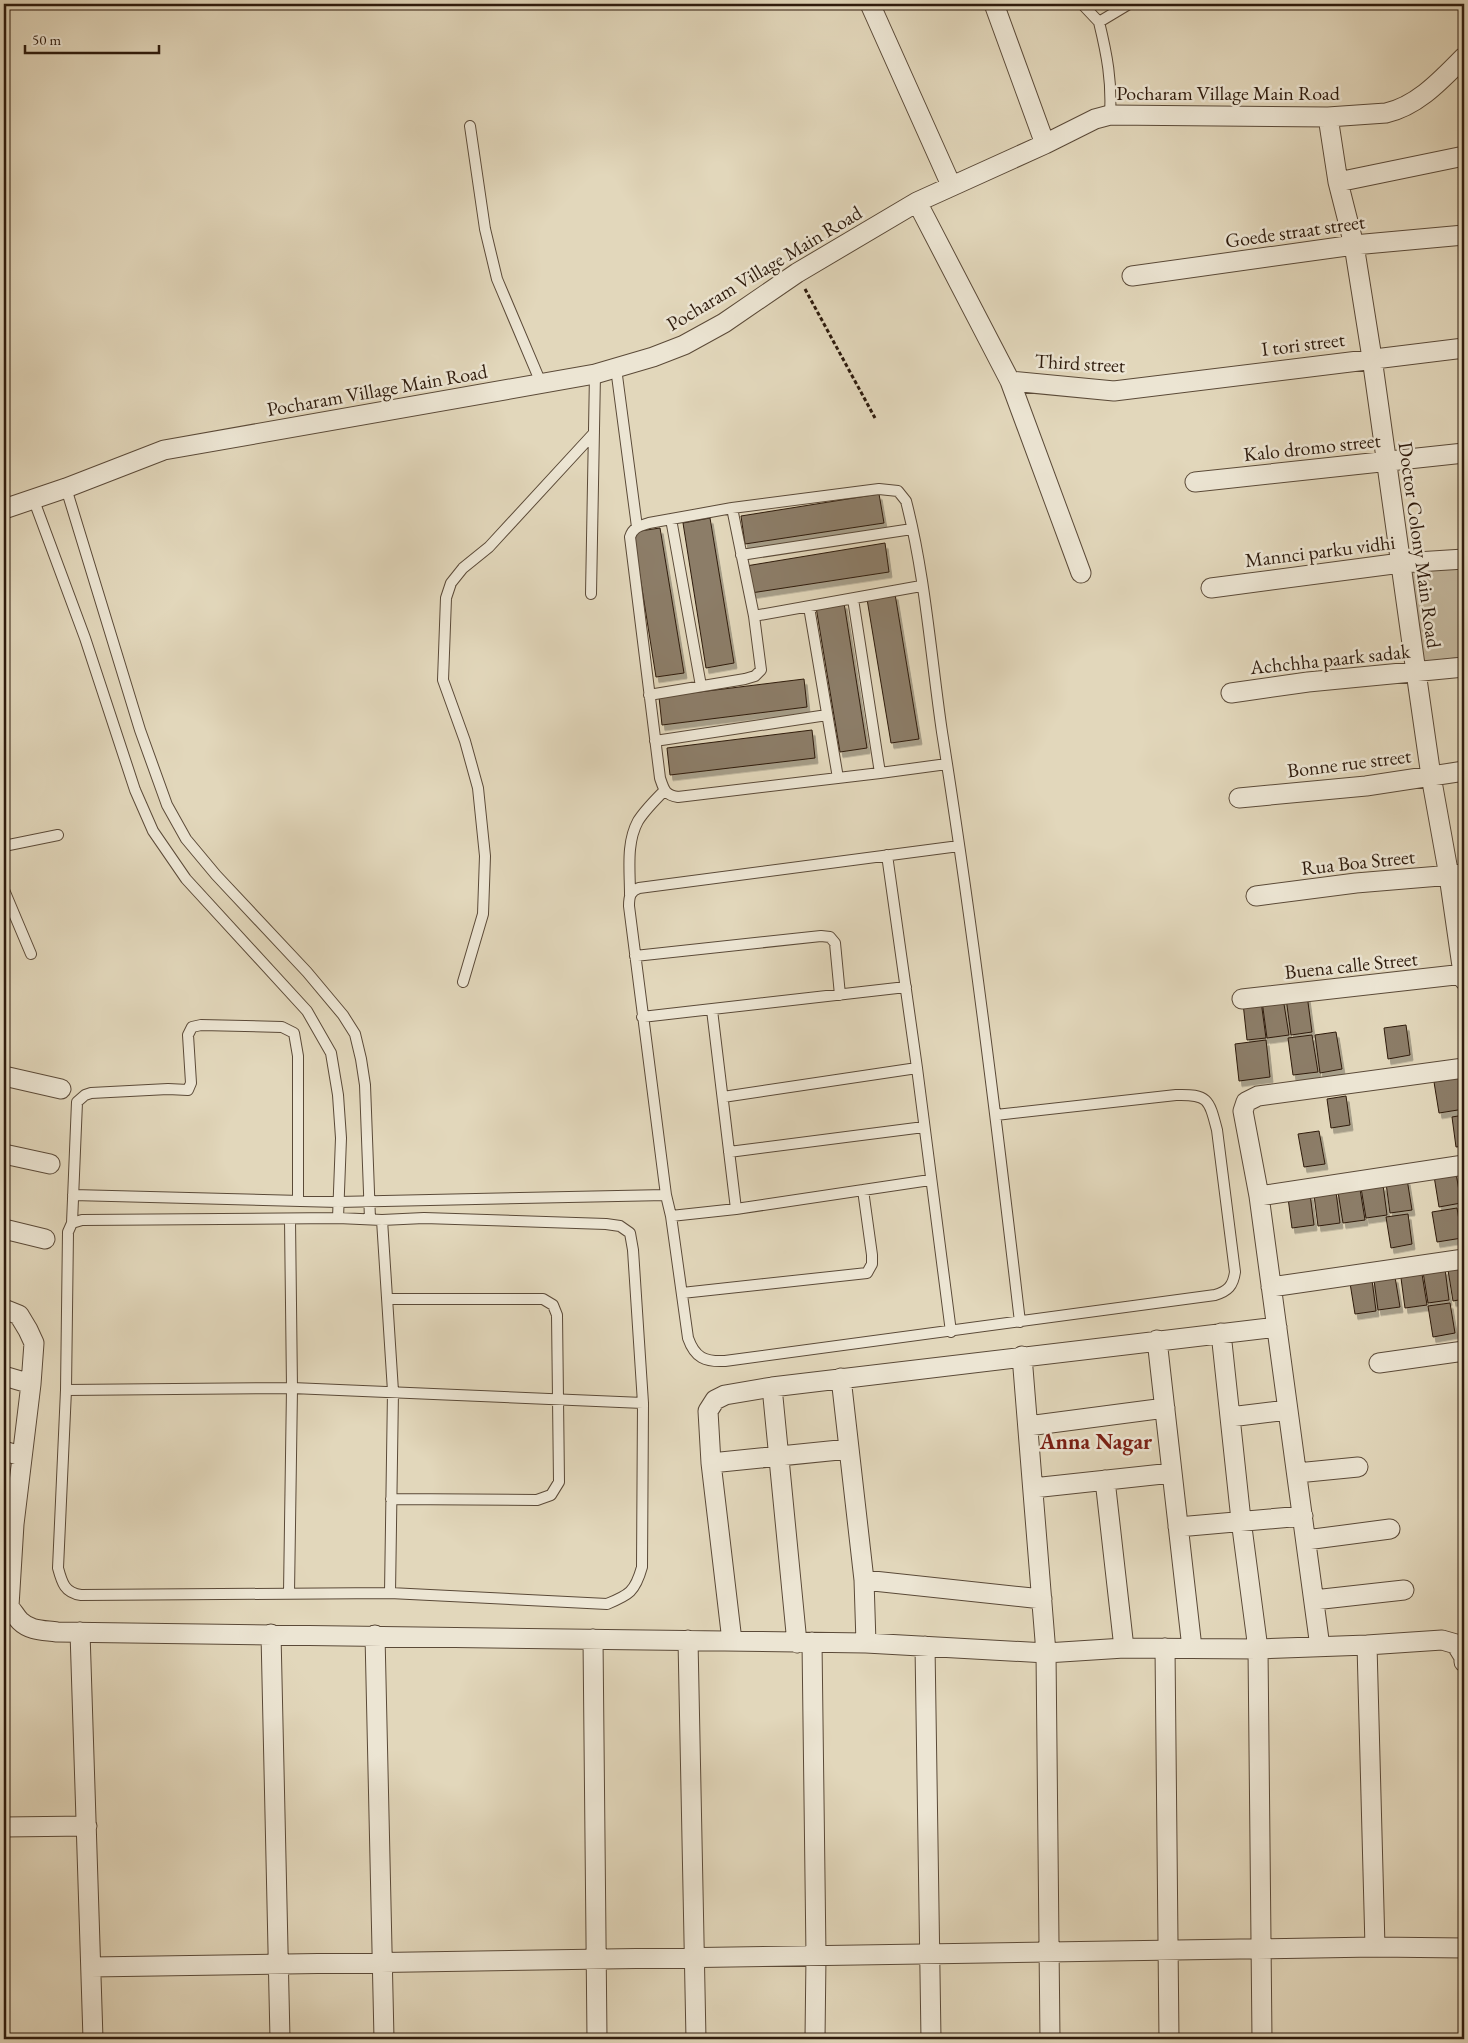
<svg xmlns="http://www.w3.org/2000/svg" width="1468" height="2043" font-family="'EB Garamond',serif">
<defs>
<filter id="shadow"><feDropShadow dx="3" dy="5.5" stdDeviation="0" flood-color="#0004"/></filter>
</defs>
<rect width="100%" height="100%" fill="#e2d7bb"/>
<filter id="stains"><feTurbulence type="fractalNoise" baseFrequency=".004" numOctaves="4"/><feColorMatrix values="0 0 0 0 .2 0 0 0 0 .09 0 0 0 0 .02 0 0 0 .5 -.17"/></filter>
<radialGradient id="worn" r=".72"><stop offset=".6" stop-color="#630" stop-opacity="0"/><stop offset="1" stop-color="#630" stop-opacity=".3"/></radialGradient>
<path fill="#c3b79d" stroke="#786955" d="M1464 566V657L1420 662 1409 572Z"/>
<path fill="#8c7d67" stroke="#2e1b0d" filter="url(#shadow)" d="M879 494 884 523 745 544 741 516Z
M710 518 734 663 706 668 683 523Z
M660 528 684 673 656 677 633 532Z
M885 543 889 572 751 593 746 566Z
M895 594 919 739 891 743 867 599Z
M844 603 867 748 840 752 816 607Z
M804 679 807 707 662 725 659 697Z
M812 730 815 758 670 775 667 748Z
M1307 995 1312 1032 1291 1035 1286 998Z
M1283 998 1289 1035 1267 1038 1262 1001Z
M1261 1001 1266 1038 1247 1040 1243 1003Z
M1406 1025 1410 1055 1388 1059 1384 1028Z
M1336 1032 1342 1069 1320 1073 1315 1035Z
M1312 1035 1318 1072 1293 1075 1288 1038Z
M1266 1040 1270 1077 1239 1081 1235 1044Z
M1460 1078 1464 1109 1439 1113 1434 1082Z
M1346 1096 1350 1125 1331 1128 1327 1099Z
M1464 1115V1146L1456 1147 1452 1117Z
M1319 1131 1325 1164 1304 1167 1298 1134Z
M1456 1173 1461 1203 1439 1207 1434 1176Z
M1407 1179 1412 1210 1390 1213 1386 1183Z
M1383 1185 1387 1215 1366 1218 1361 1188Z
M1360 1189 1365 1220 1343 1223 1338 1192Z
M1336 1192 1340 1223 1318 1226 1314 1195Z
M1310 1194 1314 1225 1292 1228 1288 1198Z
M1457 1208 1462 1238 1437 1242 1432 1212Z
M1408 1214 1412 1244 1391 1248 1386 1217Z
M1464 1268V1299L1453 1301 1448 1270Z
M1445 1269 1449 1300 1428 1303 1423 1272Z
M1422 1274 1427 1305 1405 1308 1401 1278Z
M1395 1277 1400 1307 1378 1310 1374 1280Z
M1372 1280 1376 1311 1355 1314 1350 1283Z
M1450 1303 1455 1333 1433 1337 1428 1306Z"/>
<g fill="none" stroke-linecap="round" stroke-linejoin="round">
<g stroke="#5b4a38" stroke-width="12">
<path id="service" d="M1082 4 1099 22 1129 4
M1099 22C1107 55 1112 81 1110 115
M470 126 485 229 497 279 541 383
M616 368 637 527
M66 488 140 730 167 805 186 839 216 875 307 972 343 1015 355 1034 361 1059 365 1085 370 1219
M33 498 85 638 135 790 153 831 186 879 307 1011 331 1053 338 1095 341 1138 338 1218
M671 519 701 686
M741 555 912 529
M591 594 595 374
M853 599 880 773
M809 607 838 778
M754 616 921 586
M649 695 745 679 755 676 761 670 754 616 732 508
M655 741 827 715
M947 764 880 773 678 797C665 795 664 790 660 778L630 537C633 527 640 526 649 523L732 508 879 489 898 491 906 501C925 574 931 657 942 732 973 928 997 1125 1020 1322
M4 846 58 835
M959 846 639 888C630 891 629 897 629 906L666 1195 671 1216 688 1338C695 1358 705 1362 725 1361L1215 1295C1228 1291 1233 1286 1235 1272L1217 1130C1209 1099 1208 1094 1176 1095L996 1115
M887 855 917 1068 951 1332
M4 890 31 954
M630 895C630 870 626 843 638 821 645 810 655 800 664 791
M635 956 821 936 830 937 835 943 840 995
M463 982 483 914 485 856 478 788 465 741 443 680 446 598 451 583 463 568 489 547 594 433
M712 1010 736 1209
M642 1017 906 987
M723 1097 917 1068
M729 1152 924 1127
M73 1195 338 1202 666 1195
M671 1216 736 1209 930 1180
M338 1218 382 1220 424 1218 606 1224 620 1226 630 1233 633 1250 643 1403 642 1567C635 1592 629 1595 607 1604L390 1593 81 1595C65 1593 62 1583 58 1568L66 1390 68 1232 72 1223 82 1220Z
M382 1220 393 1391 390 1593
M72 1223 77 1102 85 1095 91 1093 168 1089 188 1090 191 1083 188 1035 192 1027 201 1025 282 1027 294 1033 298 1056V1201
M682 1293 867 1273 872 1264V1255L863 1190
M387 1299H543L553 1305 557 1315 559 1482 551 1495 537 1500 391 1499
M66 1390 292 1388 643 1403
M289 1593 292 1388 290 1220"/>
</g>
<g stroke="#5b4a38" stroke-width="21">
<path id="minor" d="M870 4 951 185
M994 4 1045 144
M1328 117 1338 182 1354 245 1372 358 1416 672 1431 776 1449 876 1464 980
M1338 182 1464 156
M917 202 1010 381 1081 573
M1132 276 1354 245 1464 235
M1010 381 1114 391 1464 348
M1195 482 1464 453
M4 509 66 488 164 450 595 374 653 357 684 345 724 323 797 273 917 202 1045 144 1095 119 1110 115 1328 117 1386 113C1418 106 1442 79 1464 57
M1211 588 1401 563 1464 559
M1231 693 1308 682 1464 667
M1239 798 1366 786 1464 771
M1256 896 1356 883 1464 874
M1242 999 1464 974
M4 1076 61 1089
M4 1154 50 1164
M1259 1196 1464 1165
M4 1229 45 1239
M1271 1287 1464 1259
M4 1309 19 1315 28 1330 34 1343 31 1384 14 1524 9 1606
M1221 1333 1241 1520 1258 1649 1262 2039
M1157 1340 1192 1648
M1022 1356 1046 1653 1050 2039
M1379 1363 1464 1351
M4 1376 31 1384
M841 1378 864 1580 866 1643
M772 1387 797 1643
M1230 1417 1288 1410
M1028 1426 1165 1408
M4 1451 21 1456
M711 1463 849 1449
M1297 1473 1358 1467
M1105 1480 1124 1648
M1033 1488 1172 1473
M1178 1527 1303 1516
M1306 1540 1390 1529
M864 1580 1042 1599
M1314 1600 1404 1590
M4 1604C12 1607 14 1615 20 1621 30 1631 44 1630 57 1632L866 1643 1046 1653 1124 1648 1258 1649 1367 1645 1442 1640 1456 1644 1464 1657V1662
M80 1632 93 2039
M271 1634 280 2039
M375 1635 384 2039
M593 1639 597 2039
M688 1640 696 2039
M732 1641 711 1463 708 1411 715 1400 725 1395 772 1387 1277 1327
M812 1642 816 1956 815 2039
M1367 1645 1375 1947
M925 1646 931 2039
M1320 1647 1259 1196 1243 1111 1246 1102 1258 1096 1464 1068
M1165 1648 1169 2039
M4 1827 87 1826
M91 1967 1375 1947 1464 1948"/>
</g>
<path stroke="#2e1b0d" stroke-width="3" stroke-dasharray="4 2.5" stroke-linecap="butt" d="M805 289 875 418"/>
<use href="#service" stroke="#ece5d3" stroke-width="10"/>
<use href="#minor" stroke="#ece5d3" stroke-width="19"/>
</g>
<g text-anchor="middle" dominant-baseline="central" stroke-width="5" stroke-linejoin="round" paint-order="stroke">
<g font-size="20" fill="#2e1b0d" stroke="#ece5d3">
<text x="1228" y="93">Pocharam Village Main Road</text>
<text transform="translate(1295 231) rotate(-8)">Goede straat street</text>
<text transform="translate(764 268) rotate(-31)">Pocharam Village Main Road</text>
<text transform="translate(1303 344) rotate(-7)">I tori street</text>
<text transform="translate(1080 363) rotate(3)">Third street</text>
<text transform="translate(377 390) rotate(-10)">Pocharam Village Main Road</text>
<text transform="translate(1312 447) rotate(-6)">Kalo dromo street</text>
<text transform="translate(1420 545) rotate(82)">Doctor Colony Main Road</text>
<text transform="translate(1320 551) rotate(-7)">Mannci parku vidhi</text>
<text transform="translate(1330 659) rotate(-6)">Achchha paark sadak</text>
<text transform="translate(1349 763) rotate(-7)">Bonne rue street</text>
<text transform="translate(1358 862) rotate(-6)">Rua Boa Street</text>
<text transform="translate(1351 965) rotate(-6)">Buena calle Street</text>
</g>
<g font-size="22" font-weight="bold" fill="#7a1f14" stroke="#ece5d3">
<text x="1096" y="1441">Anna Nagar</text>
</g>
</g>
<rect width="1468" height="2043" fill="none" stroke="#e2d7bb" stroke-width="20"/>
<rect x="5" y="5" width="1458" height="2033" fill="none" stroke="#2e1b0d" stroke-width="2.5"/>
<rect x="10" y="10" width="1448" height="2023" fill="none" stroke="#2e1b0d"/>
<path d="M25 45v8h134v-8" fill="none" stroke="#2e1b0d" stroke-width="2.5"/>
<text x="32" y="45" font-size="15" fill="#2e1b0d" stroke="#ece5d3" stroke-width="4" paint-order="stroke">50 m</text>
<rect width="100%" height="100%" filter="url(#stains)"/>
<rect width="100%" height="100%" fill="url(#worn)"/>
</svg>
